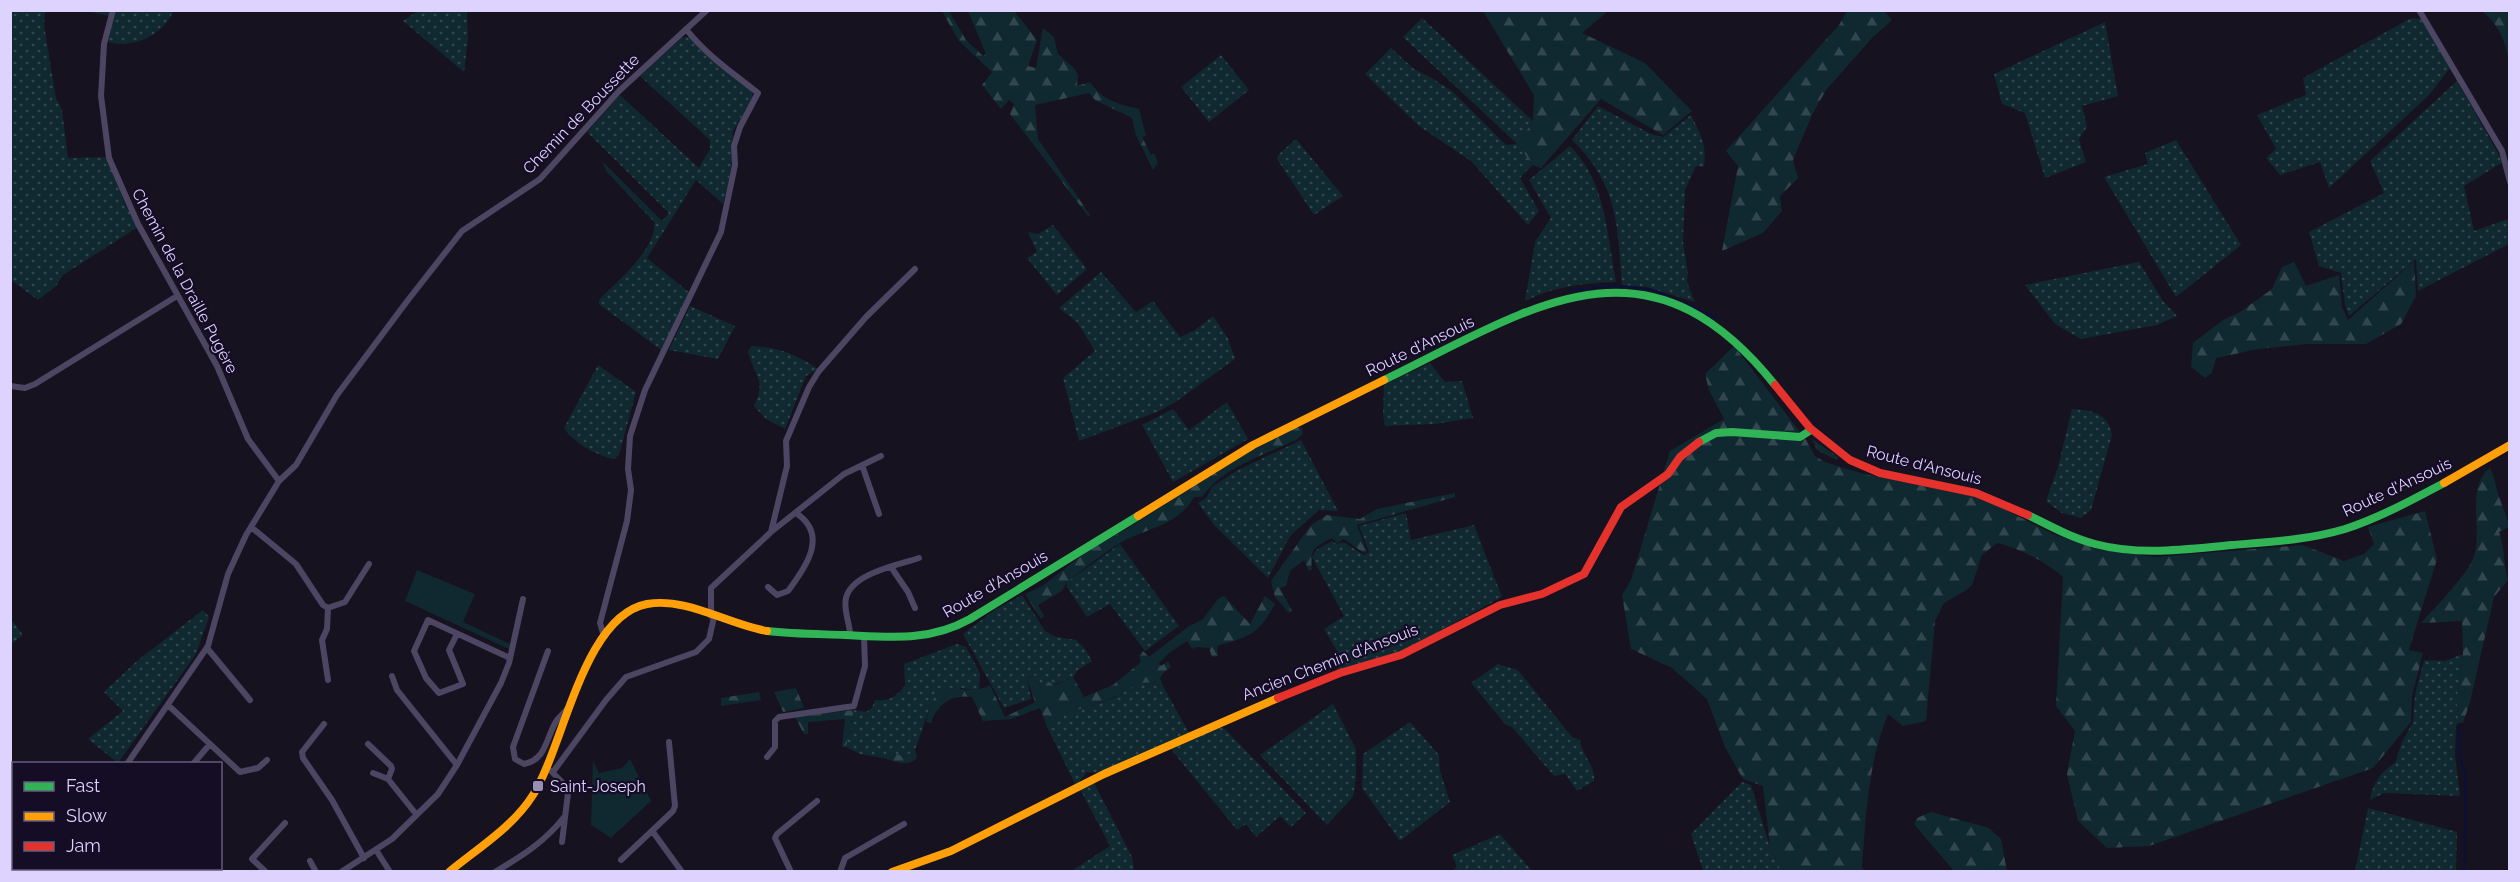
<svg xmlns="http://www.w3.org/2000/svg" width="2520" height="882" font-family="Raleway,sans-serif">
<defs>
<pattern id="grass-dots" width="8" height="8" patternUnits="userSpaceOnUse" patternTransform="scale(1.5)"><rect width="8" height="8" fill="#10282f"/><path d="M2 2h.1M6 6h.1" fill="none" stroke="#32464e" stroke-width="1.8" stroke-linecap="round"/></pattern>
<pattern id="forest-firs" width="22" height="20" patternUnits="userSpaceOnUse" patternTransform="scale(1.5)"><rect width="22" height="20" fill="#10282f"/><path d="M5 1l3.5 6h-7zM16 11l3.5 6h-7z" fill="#32464e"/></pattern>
</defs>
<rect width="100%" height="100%" fill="#171220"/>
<path fill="url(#grass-dots)" d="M11 11H110L109 16 91 12H45L44 25 56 98 62 110 68 158 108 157 124 202 138 227 63 275 56 286 38 300 11 280C11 268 14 258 10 247Z
M115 11H173C164 35 133 49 108 42Z
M418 11H467L468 39 464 72 403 21Z
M1422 18 1533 121 1518 144 1532 165 1520 178 1539 211 1528 225 1471 161 1419 126 1365 74 1391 48 1414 69 1432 78 1453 92 1506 145 1517 144 1403 37Z
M2411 18 2421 19 2450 68 2429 95 2329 188 2320 162 2280 175 2266 158 2276 149 2257 115 2306 95 2303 78Z
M2105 22 2118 96 2082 106 2087 127 2079 139 2086 162 2045 178 2025 113 2002 104 1994 74Z
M689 37 751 88 753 98 733 131 731 170 723 204 696 180 647 258 690 293 661 350 599 304V300C616 282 658 248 654 222L607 172 602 161 662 221 669 213 587 132 620 95 699 168 710 149V140L640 76 682 38Z
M1221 55 1249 90 1209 122 1181 87Z
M2457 81 2503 162 2464 186 2474 231 2508 219 2509 244 2418 291 2416 259 2349 316 2345 305 2341 273 2319 266 2309 232 2384 193 2370 161Z
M1598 106 1651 134 1663 137 1691 115C1701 135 1707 145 1704 167L1696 166 1685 190 1683 242 1688 272 1687 282 1695 302 1647 287 1622 285C1617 224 1619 186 1572 140Z
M1296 139 1343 196 1314 215 1277 159 1278 155Z
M2176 140 2241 245 2176 297 2104 177 2148 164 2145 153Z
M1570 146C1606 181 1607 235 1616 282 1585 283 1554 286 1525 301L1535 242 1551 218 1529 180Z
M1053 225 1087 269 1057 295 1027 258 1037 252 1028 232 1038 234Z
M2139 262 2163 301 2177 316 2157 325 2081 339 2055 324 2025 285Z
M1101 272 1136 312 1153 301 1180 337 1195 330 1213 316 1228 338 1235 359 1174 403 1157 412 1079 441 1063 378 1095 351 1077 322 1059 308Z
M690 306 735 326 718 359 669 350Z
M751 346C778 347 796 354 818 369L806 376 785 429 766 419 754 406C767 380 754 376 748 352Z
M1430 363 1445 382 1462 381 1473 418 1435 424 1385 426 1383 414 1384 385Z
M598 365 636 392 619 455 614 459C596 455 573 443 564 428Z
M1227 402 1248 439 1173 482 1142 425 1173 409 1189 430Z
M2072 409C2092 410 2108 413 2112 435L2091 510 2081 518 2062 513 2046 501 2058 467Z
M1812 439 1838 457V459L1836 460 1817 450Z
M1301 440 1338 511 1319 510 1290 536 1268 578 1214 525 1198 503 1206 498 1212 487 1236 471Z
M1406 513 1411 540 1474 525 1502 597 1401 652 1335 672 1343 661 1324 629 1344 616 1312 557 1316 550 1332 541 1336 544 1343 542 1364 555 1369 552 1359 526Z
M1120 544 1179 626 1145 651 1110 604 1087 617 1067 587V582Z
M1022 595 1045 631 1056 637 1076 640 1085 649 1092 661 1078 670 1073 677 1042 690 1034 675 1027 679 1031 699 1004 708 963 634 996 609Z
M203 610 209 617 196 654 118 763 88 739 123 711 104 692 138 660Z
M11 619 23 635 11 644H10Z
M957 644 966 647 980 673 979 691 961 688 931 704 915 750 905 757 888 752 883 758 860 754 846 747 854 710 866 712 872 708 875 700C889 702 896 696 905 686L904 664Z
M2463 654 2457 699 2458 723 2456 726 2455 756 2460 796 2384 793 2370 800C2373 783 2380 772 2395 763L2402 742 2413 722 2415 694 2424 660 2445 661Z
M1498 664 1518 670 1572 737 1580 740C1582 756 1596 766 1594 781L1577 791 1565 774 1554 776 1512 727 1506 725 1471 683Z
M1147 681 1155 683 1158 688 1163 686 1189 733 1100 773 1087 772 1076 786 1047 727 1064 714 1114 698 1139 682Z
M1333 704 1356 749V779L1353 797 1327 825 1260 755Z
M1410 722 1439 755 1440 771 1450 802 1400 841 1362 788 1363 754Z
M1217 726 1225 729 1306 813 1291 827 1280 816 1256 837 1246 824 1237 830 1170 748Z
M1742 782 1751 785 1770 847 1781 871H1703L1691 834Z
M1094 783 1132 857 1134 871 1070 872 1110 846 1080 789Z
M2368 808 2457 832 2456 871H2355Z
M1500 834 1532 871H1452L1457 867 1452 855Z"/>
<path fill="url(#forest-firs)" d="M942 11H949L966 40 983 56 986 54 968 11H1014L1037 40 1028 66 1036 68 1043 28 1054 37 1058 54 1074 68 1078 75 1077 86 1090 82C1102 100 1118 104 1139 109L1146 136 1142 137 1151 155 1154 153 1158 163 1153 170 1136 135 1132 118 1095 100 1089 93 1035 105 1038 139 1090 215 1088 216 1010 114 1014 104 1009 100 1001 109 982 85 992 72 959 41Z
M1483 11H1608L1582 33 1645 63 1692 111 1663 135 1601 99 1541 168 1532 165 1518 144 1533 121 1534 95Z
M1847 11H1884L1892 20 1872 38 1826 90 1812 115 1793 160 1798 178 1780 196 1782 211 1763 233 1722 251 1738 166 1726 151 1839 25Z
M2482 11H2509V62C2506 41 2498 24 2482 11Z
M2414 261 2416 296 2401 324 2366 344H2307L2258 349 2216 358 2212 373 2205 378 2191 367 2193 343 2223 320 2240 312 2272 289 2282 267 2294 262 2306 286 2339 275 2342 307 2348 320Z
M1734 346 1806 440 1815 456 1825 462 1860 473 1984 499 2053 534 2100 550 2156 557 2303 545 2344 561 2364 554 2374 544 2368 527 2425 511 2437 559 2409 650 2423 653 2412 696 2411 722 2373 768 2149 846 2107 848 2078 821 2067 774 2075 731 2056 706 2063 577C2046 562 2019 548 1997 543L1982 555 1972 585 1965 591 1944 603 1935 621 1926 721 1903 726 1888 714C1868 763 1866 815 1862 867L1865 872 1781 871 1770 847 1763 786 1743 779 1725 747 1707 699 1672 668 1631 649 1622 595 1631 580 1670 451 1724 419 1709 390 1705 374Z
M1297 426 1302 428 1303 434 1296 440C1264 455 1223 467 1202 497H1194C1178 526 1146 528 1120 543 1102 554 1084 569 1067 582L1062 591 1038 605 1044 616 1041 619 1025 594 1042 586 1088 551 1130 527 1229 463Z
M2490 468C2496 480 2496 491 2501 502 2504 511 2508 518 2509 527L2499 532C2505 548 2503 563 2508 580L2494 597 2470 702 2463 723H2458L2457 699 2463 654 2462 621 2421 623C2434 608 2472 571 2475 553 2481 529 2467 484 2490 468Z
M1455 493V497L1357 525 1367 552 1364 553 1344 539 1337 543 1332 538C1313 548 1310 549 1312 570H1308L1304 560 1290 571 1286 586 1280 588 1292 611 1289 613 1275 597 1271 581 1311 525 1327 515 1360 519 1377 509Z
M1224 596 1250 624 1265 596 1275 604C1257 636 1250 636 1217 646L1218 656 1212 657 1209 648 1198 647 1192 649 1187 641 1169 653 1159 663 1161 666 1168 661 1171 667 1164 672 1160 678 1163 686 1158 688 1155 683C1137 679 1128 692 1112 698 1086 708 1071 709 1047 727L1040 708 1011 719 983 721 972 697C952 694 937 704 931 723L926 722C940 662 958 703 990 685L1005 717 1035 702 1027 679 1034 675 1042 690 1048 682 1056 685 1073 677 1084 697 1113 685 1141 662 1139 655 1143 651 1149 657 1189 626 1202 620 1218 599Z
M796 688 804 708 783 712 774 692Z
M759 692 761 700 721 706V698Z
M854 710 846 747H842L845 719 808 722V734H804L795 717Z
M915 750 917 758C908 768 895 761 883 758L888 751 905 757Z
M1931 812 1989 828 2001 839 2007 871H1954L1914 824 1917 818Z"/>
<path fill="#10282f" d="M417 570 475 594 463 622 512 645 511 650 405 601Z
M630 759 651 801 611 838 591 825 593 761 599 773 622 768Z"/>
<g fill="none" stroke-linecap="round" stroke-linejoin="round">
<path stroke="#061143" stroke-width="1.5" d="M1569 290 1615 286 1650 289 1719 318
M2459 725 2460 756 2465 775 2464 872"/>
<path stroke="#4c4662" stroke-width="6" d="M113 10 104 44 101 96 109 158 138 224 217 366 248 439 279 481
M2419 10 2502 151 2510 182
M10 386 25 388 35 384 177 296
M862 465 879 514
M251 527 296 564 323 605 328 608 345 602 369 564
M771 532 787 466 786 441 809 387 819 371 866 317 915 269
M891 567 908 592 915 608
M768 587 777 595 788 591C806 567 829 535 796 513
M328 608 327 629 322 640 328 680
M711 616V588L771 532 844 474 881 456
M603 633 600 623 627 521 631 490 628 469 630 436 645 390 721 232 735 165 734 146 740 127 758 93C733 73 706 55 686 29
M457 634 449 650 463 684 439 693 426 678 414 651 428 620 510 658
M850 635C850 623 843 610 846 598 852 573 899 565 919 558
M207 648 250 700
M548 651 513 747 515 759 524 764C547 760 546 736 557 720 560 716 564 713 567 709
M392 676 397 690 457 765
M168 705 240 772 258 768 267 760
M324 724 302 752 303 758 332 800 364 858
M368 744 391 766 392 769 388 779
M767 757 775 747V721L779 717 854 706 865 666 864 636
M127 764 208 646 228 574 246 535 279 481 296 465 337 395 408 300 462 231 540 179 619 91 707 10
M193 764 210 744
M551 771 566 786 568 793 562 842
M553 772 606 700 626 677 696 652 709 639 714 617
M373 773 388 779 416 814
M653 832 682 872
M376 850 390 872
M621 860 673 811 675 806 669 742
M310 861 316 872
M203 868 206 872
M33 872 37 868
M83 872 86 868
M266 872 252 859 285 823
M341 872 392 839 438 794 457 765 501 683 509 663 523 599
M495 872C522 856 546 841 565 816
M791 872 775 838 777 834 817 801
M840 872 845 858 904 824"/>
<path stroke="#30b455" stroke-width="8" d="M1384 380C1532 308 1646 224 1775 385
M1699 442 1716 433 1732 432 1800 437 1811 430
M2028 515C2050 526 2072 538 2095 544 2140 556 2187 549 2232 545 2270 542 2308 540 2345 529 2379 518 2412 500 2444 483
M767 631C793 634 819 634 845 635 889 637 929 642 970 619L1138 516"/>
<path stroke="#ff9f0a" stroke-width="8" d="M2444 483 2510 445
M1138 516 1253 445 1384 380
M449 872C478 848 513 827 533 795 564 746 583 616 647 604 687 597 727 624 767 631
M892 872 951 851 1104 774 1278 698"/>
<path stroke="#e5322d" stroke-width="8" d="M1775 385 1810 428 1850 460 1880 473 1976 493 2028 515
M1278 698 1340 673 1401 655 1500 605 1542 594 1584 574 1621 507 1668 474 1680 457 1699 442"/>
</g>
<rect fill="#988fb1" stroke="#150c26" stroke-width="2" x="532" y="780" width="12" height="12" rx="3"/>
<g text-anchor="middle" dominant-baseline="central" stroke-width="4.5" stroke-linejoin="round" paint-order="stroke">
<g font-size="16" fill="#ded2ff" stroke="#150c26">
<text transform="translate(581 114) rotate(-46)">Chemin de Boussette</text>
<text transform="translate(185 281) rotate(62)">Chemin de la Draille Pugère</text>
<text transform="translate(1420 346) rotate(-26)">Route d'Ansouis</text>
<text transform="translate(1924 465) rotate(14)">Route d'Ansouis</text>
<text transform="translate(2397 487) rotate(-25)">Route d'Ansouis</text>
<text transform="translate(995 584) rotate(-30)">Route d'Ansouis</text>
<text transform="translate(1330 662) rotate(-21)">Ancien Chemin d'Ansouis</text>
</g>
<g font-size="16" fill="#ded2ff" stroke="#150c26" text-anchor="start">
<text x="550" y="786">Saint-Joseph</text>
</g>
</g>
<rect width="2520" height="882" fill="none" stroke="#ded2ff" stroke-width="24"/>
<rect x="12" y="762" width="210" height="108" fill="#150c26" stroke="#655b7d" stroke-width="1.5"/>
<rect x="24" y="782" width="30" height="9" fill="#30b455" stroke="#655b7d" stroke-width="1.5"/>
<text x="66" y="792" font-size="18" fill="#ded2ff">Fast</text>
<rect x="24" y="812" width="30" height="9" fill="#ff9f0a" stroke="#655b7d" stroke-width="1.5"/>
<text x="66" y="822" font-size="18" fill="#ded2ff">Slow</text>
<rect x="24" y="842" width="30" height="9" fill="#e5322d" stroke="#655b7d" stroke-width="1.5"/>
<text x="66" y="852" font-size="18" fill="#ded2ff">Jam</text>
</svg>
